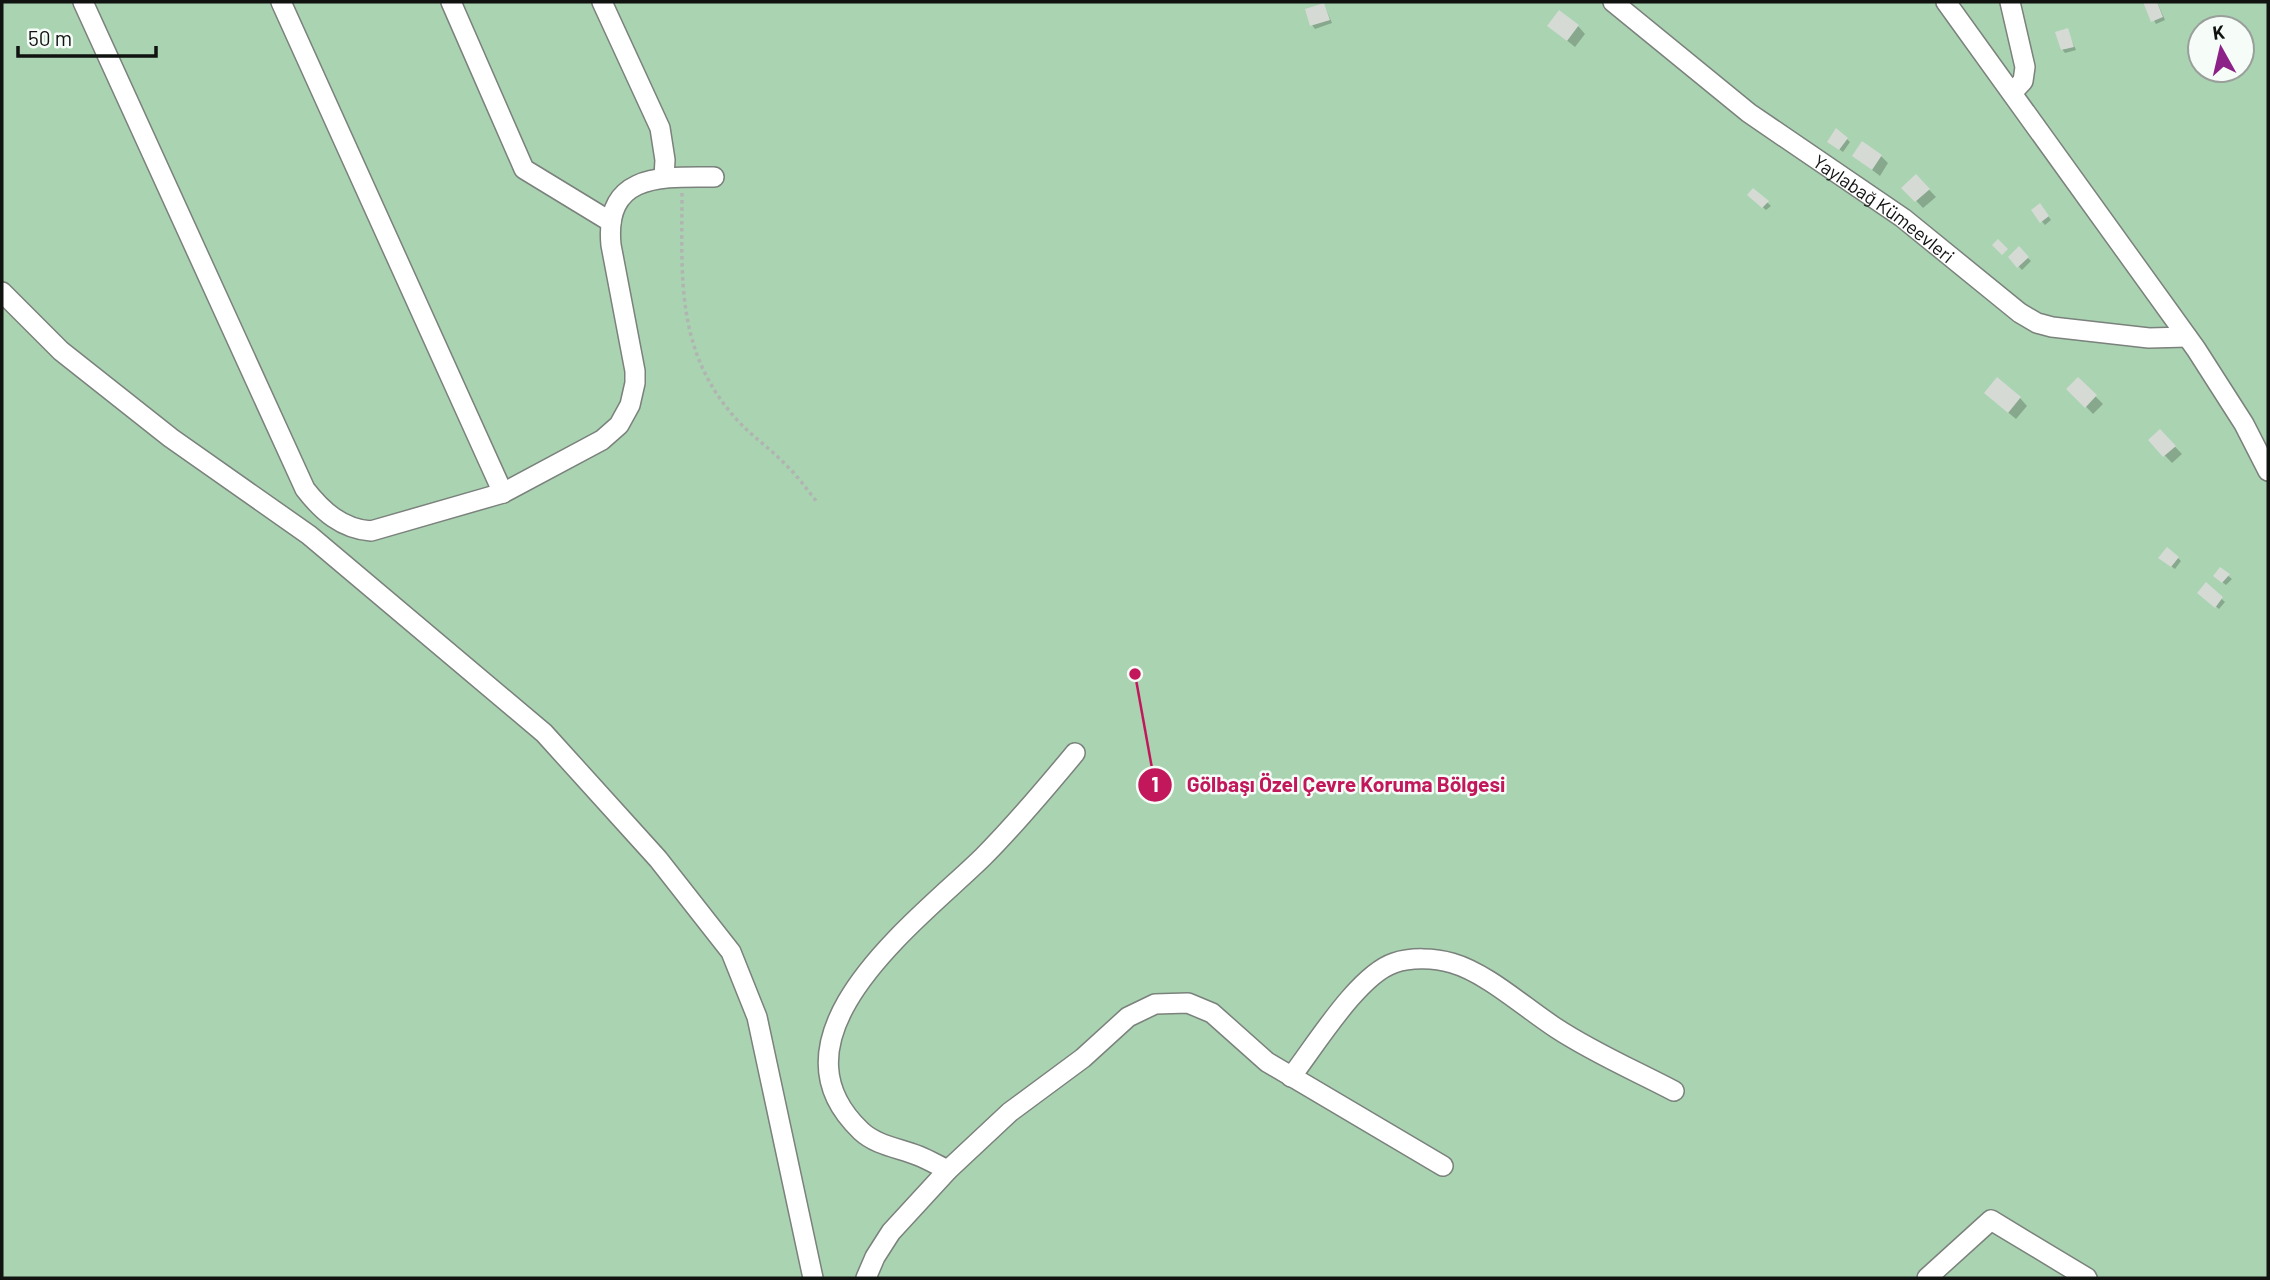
<svg xmlns="http://www.w3.org/2000/svg" width="2270" height="1280" font-family="Barlow,sans-serif">
<rect width="100%" height="100%" fill="#f6fcf7"/>
<path fill="#a9d3b1" fill-rule="evenodd" d="M2 2H2268V1278H2ZM2200 28H2242V70H2200Z"/>
<path fill="#0003" d="M2144 2H2157L2165 20 2156 24Z
M1324 5 1332 23 1315 29 1312 25Z
M1549 26H1578L1585 34 1575 47Z
M2067 30 2076 50 2065 53 2062 49Z
M1847 139 1850 142 1843 152 1832 144Z
M1854 156H1881L1888 163 1880 176Z
M1916 176 1936 197 1923 208 1904 188Z
M1754 190 1771 206 1766 210 1749 195Z
M2043 209 2051 220 2045 225 2033 211Z
M2019 249 2031 261 2022 270 2010 257Z
M2078 379 2103 404 2093 414 2069 389Z
M2020 398 2027 406 2016 419 1993 400Z
M2160 431 2182 454 2172 463 2150 440Z
M2178 558 2181 561 2175 569 2164 561Z
M2220 569 2232 579 2226 585 2218 579Z
M2206 585 2225 602 2219 609 2200 593Z"/>
<path fill="#d5dad5" d="M2143 2H2157L2163 17 2151 22Z
M1324 3 1330 20 1310 26 1305 9Z
M1559 10 1579 25 1567 41 1547 26Z
M2068 28 2074 47 2061 50 2055 32Z
M1836 128 1848 138 1839 150 1827 142Z
M1862 141 1882 155 1872 170 1852 156Z
M1916 174 1930 189 1915 202 1901 188Z
M1753 188 1769 201 1762 208 1747 195Z
M2040 203 2049 216 2040 223 2031 210Z
M1998 239 2008 249 2002 255 1992 245Z
M2019 246 2029 257 2017 268 2008 257Z
M1997 377 2021 397 2008 413 1984 393Z
M2078 377 2097 395 2085 408 2066 389Z
M2160 429 2176 446 2163 457 2148 440Z
M2167 547 2179 557 2171 567 2158 558Z
M2220 567 2230 574 2222 583 2213 576Z
M2206 582 2223 597 2215 608 2197 593Z"/>
<g fill="none" stroke-linecap="round" stroke-linejoin="round">
<g stroke="#7b817c" stroke-width="22">
<g id="minor">
<path d="M83 2 305 489C322 511 342 529 371 531L503 493 602 440 619 425 630 405 635 383V371L611 245C604 172 663 177 714 177"/>
<path d="M281 2 503 493"/>
<path d="M451 2 524 169 611 222"/>
<path d="M602 2 660 128 665 160 664 177"/>
<path id="s1" d="M1613 2 1749 113 1903 218 2020 313 2037 323 2052 327 2149 338 2187 337"/>
<path d="M1946 2 2196 349 2244 424 2268 471"/>
<path d="M2010 2 2025 67 2023 81 2012 93"/>
<path d="M2 292 61 351 171 438 309 535 544 733 658 859 731 952 757 1017 813 1278"/>
<path d="M1291 1077C1315 1046 1358 975 1394 963 1411 957 1435 958 1452 963 1487 973 1525 1008 1556 1028 1594 1053 1634 1070 1674 1091"/>
<path d="M948 1170C939 1166 929 1160 919 1156 900 1148 877 1146 861 1131 760 1035 920 919 983 857 1016 824 1046 788 1075 753"/>
<path d="M866 1278 875 1257 891 1232 948 1170 1010 1112 1083 1058 1128 1017 1155 1004 1188 1003 1212 1013 1267 1062 1443 1166"/>
<path d="M1927 1278 1991 1220 2087 1278"/>
</g>
</g>
<path stroke="#b0b5b1" stroke-width="3.5" stroke-dasharray="3.5 3.5" stroke-linecap="butt" d="M682 193C682 279 675 352 738 421 752 436 768 447 782 461 795 473 806 488 817 502"/>
<use href="#minor" stroke="#fff" stroke-width="19"/>
</g>
<g text-anchor="middle" dominant-baseline="central" stroke-width="5" stroke-linejoin="round" paint-order="stroke">
<g font-size="19" fill="#111311" stroke="#f6fcf7">
<text stroke="none"><textPath href="#s1" startOffset="341">Yaylabağ Kümeevleri</textPath></text>
</g>
</g>
<path fill="none" stroke="#c2185b" stroke-width="2.5" d="M1135 674L1155 785"/>
<g fill="#c2185b" stroke="#f6fcf7" stroke-width="2.5">
<circle cx="1135" cy="674" r="7"/>
<circle cx="1155" cy="785" r="18"/>
</g>
<g font-size="21" text-anchor="middle" font-weight="bold" fill="#fff">
<text x="1155" y="792">1</text>
</g>
<g font-size="21" text-anchor="middle" font-weight="bold" fill="#c2185b" stroke="#f6fcf7" stroke-width="5" stroke-linejoin="round" paint-order="stroke">
<text x="1346" y="792">Gölbaşı Özel Çevre Koruma Bölgesi</text>
</g>
<rect width="2270" height="1280" fill="none" stroke="#111311" stroke-width="7"/>
<g transform="translate(2221 49) rotate(352)"><circle r="33" fill="#f6fcf7" stroke="#9a9f9b" stroke-width="2"/>
<path d="M0-5L12 26L0 18L-12 26Z" fill="#8c2287"/>
<text y="-10" font-size="19" font-weight="bold" text-anchor="middle" fill="#111311">K</text>
</g>
<path d="M18 46v10h138v-10" fill="none" stroke="#111311" stroke-width="3.5"/>
<text x="28" y="46" font-size="21" fill="#111311" stroke="#f6fcf7" stroke-width="5" paint-order="stroke">50 m</text>
</svg>
